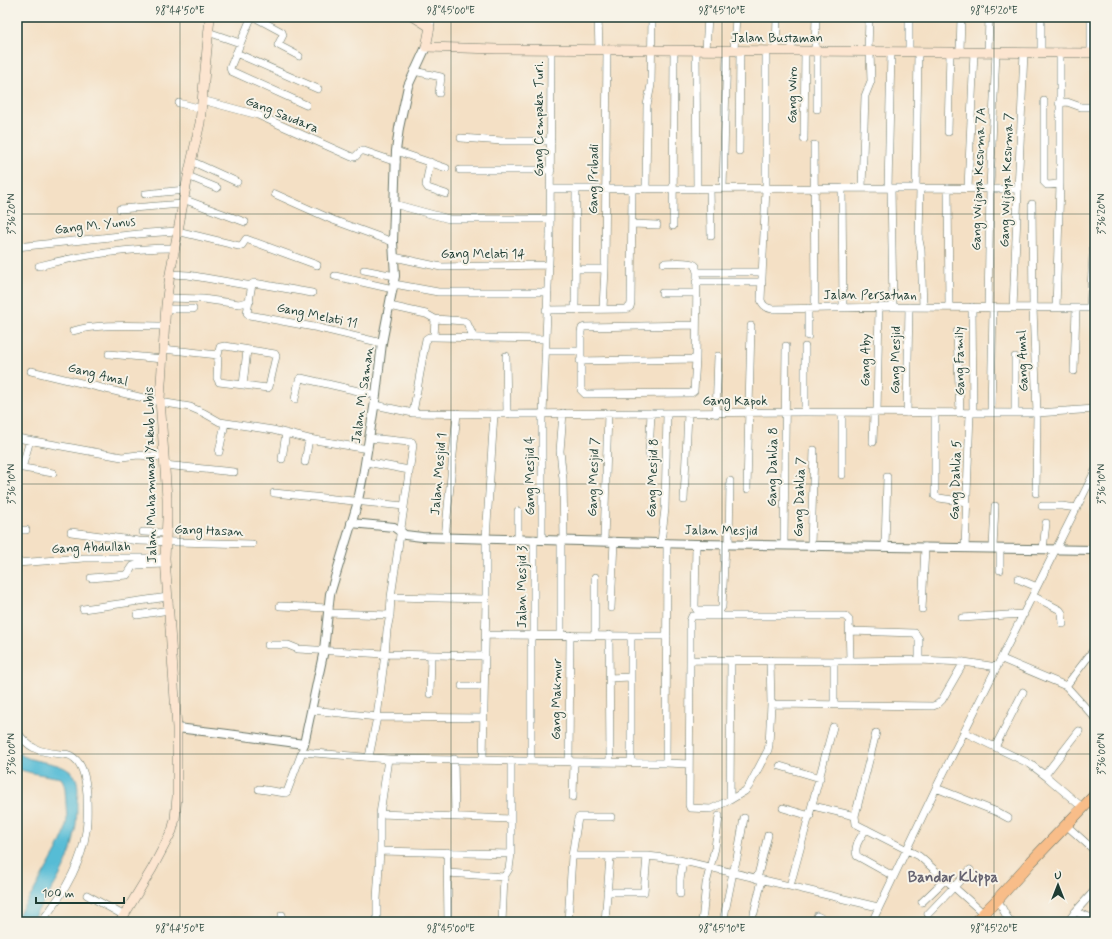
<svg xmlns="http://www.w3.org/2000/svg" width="1112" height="939" font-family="Mynerve,sans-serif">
<rect width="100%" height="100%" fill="#f7f3e8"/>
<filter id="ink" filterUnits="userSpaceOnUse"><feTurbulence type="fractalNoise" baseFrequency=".025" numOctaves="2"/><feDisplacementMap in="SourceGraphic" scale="8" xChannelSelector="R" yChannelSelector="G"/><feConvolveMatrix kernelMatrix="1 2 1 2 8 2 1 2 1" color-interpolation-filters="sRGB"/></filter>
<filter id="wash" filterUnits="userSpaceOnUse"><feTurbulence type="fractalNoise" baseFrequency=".012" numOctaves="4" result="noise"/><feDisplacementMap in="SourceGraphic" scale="16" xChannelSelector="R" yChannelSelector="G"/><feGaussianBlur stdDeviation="0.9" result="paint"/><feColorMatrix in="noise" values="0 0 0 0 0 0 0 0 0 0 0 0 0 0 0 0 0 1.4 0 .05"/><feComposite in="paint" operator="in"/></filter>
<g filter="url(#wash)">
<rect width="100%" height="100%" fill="#f4e0c5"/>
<path fill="#57bcd5" stroke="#3b7c84" d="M17 314C21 331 22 348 17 365Z
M17 752C33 765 55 759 71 772 80 779 78 792 77 803 77 816 76 829 73 842 66 872 47 897 30 922H17V916L32 894 48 866 57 850 65 832 67 819 65 788 63 781 61 778 32 773 17 769Z"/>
</g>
<g filter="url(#ink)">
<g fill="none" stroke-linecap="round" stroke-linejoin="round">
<g stroke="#6a7667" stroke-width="8">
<path id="minor" d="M598 17 599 49
M736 17H755
M909 17V52
M430 27 432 17
M208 32 240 43
M792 41V51
M696 50 697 189
M706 50 708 17
M734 50 736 17
M766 51V188L761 300C763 306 766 308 772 309L893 307 1095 308
M776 51 777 17
M815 51 816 17
M960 51 961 17
M868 52 869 17
M988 52 989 17
M1041 52V17
M236 53 318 89
M1091 53V17
M299 56 278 45 283 35 282 32 256 18H251L230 68 231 71 306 105
M414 71 441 77 439 93
M202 100 258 115 352 157H355L361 151H364L396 162
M1044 101V182L1047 185 1060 184
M179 103 202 109
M1059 103 1067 102 1081 107H1095
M817 109V51
M948 132 950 52
M461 138 502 141H551
M804 139 805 51
M814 145 815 307
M396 151 446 168
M739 151 740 50
M191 161 237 182
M430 162 426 185 428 188 446 194
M460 170H551
M188 176 217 188
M723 188 727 50
M842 188 843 307
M862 188 865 96 871 81 870 52
M888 188 891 52
M891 188H916L918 52
M917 188 1018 189
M920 188 919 240 921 250 923 307
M948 188 949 307
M968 188 974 52
M551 189 891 188 893 307
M646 189 647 105 651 85 652 17
M710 189 711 236
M145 194 185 190
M275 194 333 220 393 242
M183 199 245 222
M394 204 449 219H550
M1032 204 1033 308 1037 413 1036 493
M120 209 182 204
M633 224 657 225
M673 226 674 50
M17 247 148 233 177 231 239 246 242 245 246 239 317 265
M394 257 441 267 548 265
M664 263C670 263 693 261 696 266 696 267 696 272 697 272L696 359 694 391 691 393 585 394 581 390V332L582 328 585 327 696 325
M39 266C80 255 131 248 174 248
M576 269H605
M364 270 395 276
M697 272H762
M170 274 188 275 252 286
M335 276 393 289
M696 282H762
M394 284 438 292H548
M312 293 254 283 252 284 247 313 249 315 319 328 382 343
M662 293H696
M167 298 203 299 239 304 250 301
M390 306 426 314 435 319 464 321 467 323 474 338
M972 307 973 413
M603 308 605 269 607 49
M808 308V336
M988 308 990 188 996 52
M1013 308 1024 52
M1056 308 1060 184V52
M1090 308 1095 218
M166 309H193
M575 309 576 189
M546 310 626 309 630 307 631 303 632 189
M435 319 434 337 545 339
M73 331C98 323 138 326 165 326
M957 332 960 413
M163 349 218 355 217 378 219 382 268 388 269 387 276 356 275 354 225 346 220 347 218 355
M545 351H576
M109 354 163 359
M506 356 507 413
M580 361 696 359
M31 371 160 402 190 407 204 413 220 422 273 430 309 439 368 449
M1074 371 1076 309
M243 385 247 350
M295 399 299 380 301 378 376 395
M375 405 413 413 494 414 805 412 1037 413 1095 409
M805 412V347
M413 413 426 339 429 337H434
M563 413 560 451 563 479 564 540
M842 413V475
M877 413 879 307
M907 413 909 307
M935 413V496L939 498 967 502
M991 413 993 308
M1015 413V357
M542 414V539
M543 414 550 236 551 49
M716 414 718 356
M17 438 122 457 138 455 163 457
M873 442 874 413
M219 452 225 423
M649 454 651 413
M282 459 286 433
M305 462 309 439
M366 462 409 470
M164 465 234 472
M17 467 53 473
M22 468 30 440
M747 489 751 326
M274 493 404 506
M684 500 688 413
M1042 506H1062L1077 508
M17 530H26
M71 532 139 541 252 544
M143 532 166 533
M445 538 457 413
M518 539V511
M534 539V636
M561 540V635
M604 541 608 413
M661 542 665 509 667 414
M696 544 695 606 696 609 698 610H720L722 607 725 544
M729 544 730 481
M784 544 786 346
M811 545 814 450
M885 547 887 477
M965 548 970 413
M993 548 995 506
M1043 549 1046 523
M17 563 84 558H165
M1000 570V549
M91 578 127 575 133 566 137 565 166 564
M1018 579 1037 587
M1033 596 1060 610 1062 613 1063 624
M391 597 486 599
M280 606 329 608
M611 608 614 541
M83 609 168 597
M922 609 925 547
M328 613 390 615
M137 615 169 610
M962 618 1024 614
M850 631 915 633 919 639V660
M486 635 631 636V762
M595 635V577
M609 635 610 762
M631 636H667
M268 645H288L298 649 385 654 485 656
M1002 659 1066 686 1095 648
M690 660 850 661
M770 660 771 704 769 745 768 750 749 786 745 791 730 800 711 809 690 808 689 805 690 660V621L692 616H845L849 620 850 661 919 660 964 662 997 667
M834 661V704
M609 678 631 677
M462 686H484
M1066 686 1095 718
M430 694 431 655
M771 704 933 706 938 704 942 700 964 662
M312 710 377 717 483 718
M17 731C28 749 40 752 60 754 65 754 70 754 74 758 84 765 86 783 87 794 87 806 88 819 86 831 82 864 62 896 41 922
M964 732 1030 764 1047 777 1083 808
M876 733 855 816 856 824 919 856 983 913
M304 744 302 752 388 759 666 763 667 543
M995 747 1023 692
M369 757 377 717 385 654 387 630 390 615 391 597 413 445 412 442H409L369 438
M454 759 455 817
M483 759 486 599V539L494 414
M531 760V636
M569 762 570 635
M666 763 689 764
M780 766 820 778
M1045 775 1079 731
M936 788 997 812 1008 818
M259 789 285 793 287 792 302 752
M573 797 574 762
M730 800 731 660
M813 806 855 816
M783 808 810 816
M380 814 511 819
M1066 825 1095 851
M866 829C861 837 853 846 857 856L893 876
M380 851 511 854
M447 852 448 922
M572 856 578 818 580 817H611
M448 873 504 877
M757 879 768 835
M790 886 833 727
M607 892H644L647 856
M680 894V880L683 861
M87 895 123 915
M997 900C1003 907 1004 915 1011 922
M922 902 946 879
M1075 912 1095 919
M754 913 762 880
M928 914 970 870
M282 915V922
M817 916 829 922
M377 922V899L380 851V814L388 759
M502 922 504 877 509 869 511 854V760
M568 922 572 856H647L675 859 878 907
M605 922 610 857
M702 922 706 884 715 848 719 816
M723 922 733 872 737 858 744 818
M872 922 936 788 1095 471
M1068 922 1075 912 1095 890"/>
</g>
<g stroke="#6a7667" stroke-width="10">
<path id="tertiary" d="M351 523 394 527 405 535 422 537 696 544 1095 550
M177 728 220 733 304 744 324 650 330 594 357 505 363 476 376 395 382 343 395 276 393 242 396 151 399 128 408 86 426 47"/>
</g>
<g stroke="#6a7667" stroke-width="10">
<path id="secondary" d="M414 17 430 27 426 47 497 49 1095 53
M120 922 152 869 172 831 175 819 177 797V728L165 558 167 519V498L160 399 166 305 170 274 188 176 200 123 210 17"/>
</g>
<g stroke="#6a7667" stroke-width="12">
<path id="trunk" d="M975 922 997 900 1030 863 1095 795"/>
</g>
<use href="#minor" stroke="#fff" stroke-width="7"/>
<use href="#tertiary" stroke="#fff" stroke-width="8"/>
<use href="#secondary" stroke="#fce5d0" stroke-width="9"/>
<use href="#trunk" stroke="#f8bd89" stroke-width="11"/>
</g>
</g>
<path fill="none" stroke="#1f3d34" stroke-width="1" stroke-opacity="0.45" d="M180 17V922M451 17V922M722 17V922M994 17V922M17 214H1095M17 484H1095M17 754H1095"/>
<g text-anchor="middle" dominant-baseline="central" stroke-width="4" stroke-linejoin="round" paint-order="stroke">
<g font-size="13" fill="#1f3d34" stroke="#f7f3e8">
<text x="777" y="38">Jalan Bustaman</text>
<text transform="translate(793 95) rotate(-89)">Gang Wiro</text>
<text transform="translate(282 115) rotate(22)">Gang Saudara</text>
<text transform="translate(539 119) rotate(-90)">Gang Cempaka Turi.</text>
<text transform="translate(594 179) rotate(-89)">Gang Pribadi</text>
<text transform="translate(979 179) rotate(-88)">Gang Wijaya Kesuma 7A</text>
<text transform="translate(1007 180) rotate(-88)">Gang Wijaya Kesuma 7</text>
<text transform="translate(95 226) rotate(-6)">Gang M. Yunus</text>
<text x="483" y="254">Gang Melati 14</text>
<text x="870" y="295">Jalan Persatuan</text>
<text transform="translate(317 316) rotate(12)">Gang Melati 11</text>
<text transform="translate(866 360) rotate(-89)">Gang Aby</text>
<text transform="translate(896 360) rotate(-89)">Gang Mesjid</text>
<text transform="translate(960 361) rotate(-91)">Gang Family</text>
<text transform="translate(1023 361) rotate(-92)">Gang Amal</text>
<text transform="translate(98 375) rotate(14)">Gang Amal</text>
<text transform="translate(363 395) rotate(-82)">Jalan M. Saman</text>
<text x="735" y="401">Gang Kapok</text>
<text transform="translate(773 467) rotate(-89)">Gang Dahlia 8</text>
<text transform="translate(439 474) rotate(-85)">Jalan Mesjid 1</text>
<text transform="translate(151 475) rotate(-91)">Jalan Muhammad Yakub Lubis</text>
<text transform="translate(530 476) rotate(-90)">Gang Mesjid 4</text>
<text transform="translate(594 477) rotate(-88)">Gang Mesjid 7</text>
<text transform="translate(653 478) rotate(-88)">Gang Mesjid 8</text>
<text transform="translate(956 480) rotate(-88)">Gang Dahlia 5</text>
<text transform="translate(800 497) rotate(-88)">Gang Dahlia 7</text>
<text transform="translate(209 531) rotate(2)">Gang Hasan</text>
<text transform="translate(721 531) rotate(1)">Jalan Mesjid</text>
<text transform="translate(91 548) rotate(-2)">Gang Abdullah</text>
<text transform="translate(522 587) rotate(-90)">Jalan Mesjid 3</text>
<text transform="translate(557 699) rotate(-89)">Gang Makmur</text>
</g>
<g font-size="15" font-weight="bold" fill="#666370" stroke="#f7f3e8">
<text x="953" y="878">Bandar Klippa</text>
</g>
</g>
<rect width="1112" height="939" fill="none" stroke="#f7f3e8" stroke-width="44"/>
<g transform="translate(1058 885)" stroke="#f7f3e8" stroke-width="3" paint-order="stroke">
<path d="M0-3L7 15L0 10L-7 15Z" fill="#1f3d34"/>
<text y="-6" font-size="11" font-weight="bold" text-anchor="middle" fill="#1f3d34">U</text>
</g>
<path d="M36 897v6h88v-6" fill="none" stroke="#1f3d34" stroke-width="2"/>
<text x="42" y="897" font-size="12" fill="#1f3d34" stroke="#f7f3e8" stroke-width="3" paint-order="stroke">100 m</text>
<rect x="22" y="22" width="1068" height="895" fill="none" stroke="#1f3d34" stroke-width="1.5"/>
<g font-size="10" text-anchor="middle" fill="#1f3d34">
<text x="180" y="14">98°44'50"E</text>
<text x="451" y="14">98°45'00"E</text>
<text x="722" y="14">98°45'10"E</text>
<text x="994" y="14">98°45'20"E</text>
<text transform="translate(11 214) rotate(-90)" y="4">3°36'20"N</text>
<text transform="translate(1101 214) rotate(-90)" y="4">3°36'20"N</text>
<text transform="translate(11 484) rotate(-90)" y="4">3°36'10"N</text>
<text transform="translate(1101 484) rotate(-90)" y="4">3°36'10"N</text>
<text transform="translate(11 754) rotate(-90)" y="4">3°36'00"N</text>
<text transform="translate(1101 754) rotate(-90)" y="4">3°36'00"N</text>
<text x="180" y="932">98°44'50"E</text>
<text x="451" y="932">98°45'00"E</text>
<text x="722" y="932">98°45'10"E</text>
<text x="994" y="932">98°45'20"E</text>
</g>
</svg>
